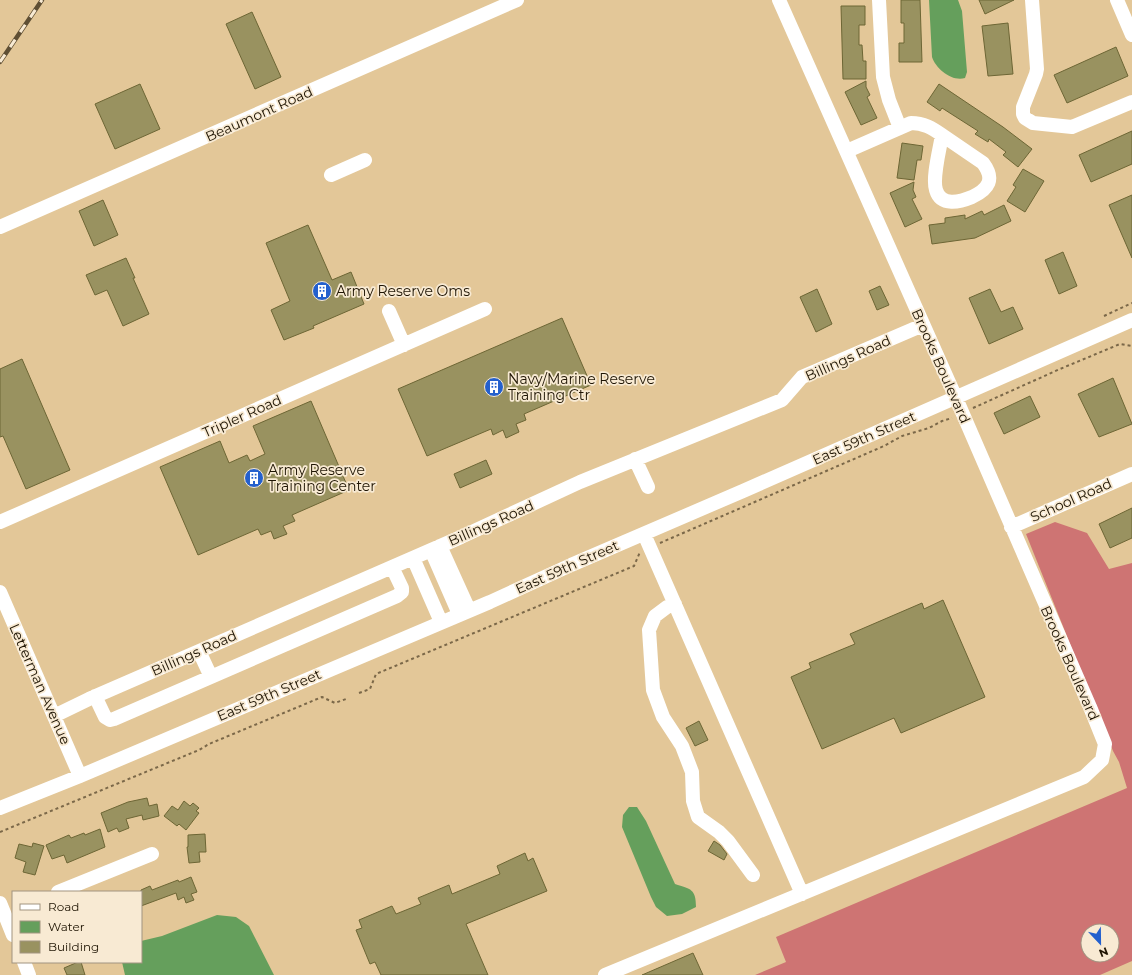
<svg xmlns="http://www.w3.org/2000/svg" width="1132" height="975" font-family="Montserrat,sans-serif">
<rect width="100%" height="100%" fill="#e3c798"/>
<path fill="#ce7473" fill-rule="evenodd" d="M1055 522 1087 533 1109 569 1132 563V961L1100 975H755L786 962 776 937 1127 788 1119 762 1113 751 1026 534ZM1088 931H1112V955H1088Z"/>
<path fill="#659f5c" d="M929 0H958L962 11 967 72 965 78C952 82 936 69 932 57Z
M629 807H637L646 821 675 884C691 889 696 889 696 907L682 914 667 916 656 907 651 897 622 827 623 815Z
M217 915 236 917 249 926 274 975H125L122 962H141V941L162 936Z"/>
<path fill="#999260" stroke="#6d6635" d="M901 0H920L922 62H899V43H904V23H901Z
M979 0H1014L985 14Z
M841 6H865V25H859V45H862L863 61H866V79H843Z
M252 12 281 77 255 89 226 24Z
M1008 23 1013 74 988 76 982 26Z
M1116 47 1128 76 1067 103 1054 75Z
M866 81V87L870 95 867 97 877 118 861 125 845 92Z
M140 84 160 129 115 149 95 104Z
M939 84 1003 127 1032 149 1018 167 1003 155 1006 152 989 139 988 142 975 134 978 131 942 108 940 111 927 102Z
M1132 131V164L1091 182 1079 155Z
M902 143 923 146 921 160H917L914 180 897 178Z
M1023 169 1044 181 1025 212 1007 201 1016 187 1013 185Z
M914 182 913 190 916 197 912 199 922 219 905 227 890 193Z
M1132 195V258L1109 205Z
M103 200 118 235 94 246 79 211Z
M1004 205 1011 221 975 238 932 244 929 225 945 223V218L965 215V219L982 211 984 215Z
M308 225 332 280 351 272 364 304 313 326 314 328 284 340 271 310 290 301 266 243Z
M1063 252 1077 286 1059 294 1045 260Z
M126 258 135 278H133L149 314 123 326 107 290 95 295 86 275Z
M880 286 889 305 877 310 869 291Z
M817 289 832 324 816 332 800 297Z
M990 289 1001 312 1013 307 1023 329 989 344 969 298Z
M562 318 591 385 524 414 526 420 516 424 519 432 506 438 503 430 493 435 491 429 427 456 398 389Z
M22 359 70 470 26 489 3 436 0 437V369Z
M1113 378 1132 424 1099 437 1078 394Z
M1030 396 1040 417 1004 434 994 413Z
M311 401 349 490 292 515 295 521 283 526 287 534 274 539 271 531 261 535 258 529 198 555 160 467 220 441 229 463 247 455 250 461 265 454 253 426Z
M486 460 492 474 460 488 454 474Z
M1132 508V538L1110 548 1099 524Z
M943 600 985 697 901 733 894 718 822 749 791 677 811 668 809 663 855 644 850 634 922 603 924 609Z
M699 721 708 740 695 746 686 728Z
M147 798 149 806 157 804 159 816 143 820 142 815 126 819 129 828 119 832 117 828 108 832 101 813 128 802Z
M184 801 190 806 193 803 199 808 196 811 199 813 186 830 179 824 177 826 164 816 172 806 178 810Z
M100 829 105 847 67 863 64 855 52 859 46 845 69 835 71 838 84 833 85 835Z
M205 834 206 852H199L200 862 189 863 187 847H188V835Z
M714 841 720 845 727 854 724 860 708 851Z
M33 843 44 846 35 875 23 872 26 862 15 858 19 844 32 847Z
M525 853 528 861 533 858 547 891 466 924 488 975H381L375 962 370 964 356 930 362 928 359 920 392 906 396 914 421 904 418 898 449 885 452 894 500 874 497 866Z
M191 877 197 892 191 894 194 900 186 903 184 897 178 900 176 893 141 906V890L150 886 152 890 178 880 179 882Z
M693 953 703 975H642Z
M78 962H81L85 975H67L64 968Z"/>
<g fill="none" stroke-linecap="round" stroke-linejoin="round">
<path stroke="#7b6849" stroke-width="2" stroke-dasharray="3 3" stroke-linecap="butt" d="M1104 316 1132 303
M973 408 1060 369 1120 344 1132 346
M660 543 884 446 902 436 929 428 942 421 952 418
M359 693 370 689 376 674 634 566 640 552
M0 832 199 750 209 744 322 697 335 703 346 699"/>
<path stroke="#fff" stroke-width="14" d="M879 0 883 77 889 100 900 128
M1032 0 1037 69 1036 74 1023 107V114L1025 118 1033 123 1072 127 1132 102
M1117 0 1132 35
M942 135 983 163C995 179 989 189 972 197 960 202 941 207 936 190 932 178 940 148 942 135Z
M847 151 911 123C924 123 932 128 942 135
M331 175 365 160
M0 227 517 0
M389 311 404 345
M635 459 648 487
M0 522 485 309
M1011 527 1132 474
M644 534 802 894
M440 546 469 610
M431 550 459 614
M413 558 441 622
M0 592 80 776
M675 604 667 607 655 616 649 630 653 690 663 717 682 746 692 772 693 801 698 817 719 832 728 841 753 875
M199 651 211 677
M95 696 105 717 110 720 114 719 397 596 402 592V588L392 567
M54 716 89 699 461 537 580 482 782 400 802 377 923 325
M0 808 80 776 490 602 571 565 743 491 1132 320
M58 892 152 854
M0 903 13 935
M24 962 29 975
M605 975 1084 777 1102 760 1105 744 1090 707 956 398 779 0"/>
<g stroke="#5f4f34" stroke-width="4.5">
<path id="rail" d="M0 62 42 0"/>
</g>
<use href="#rail" stroke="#f8ead3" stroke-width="3" stroke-dasharray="9" stroke-linecap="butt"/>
</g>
<defs>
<g id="building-disc" transform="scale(1)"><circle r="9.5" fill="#2460cd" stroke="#f8ead3"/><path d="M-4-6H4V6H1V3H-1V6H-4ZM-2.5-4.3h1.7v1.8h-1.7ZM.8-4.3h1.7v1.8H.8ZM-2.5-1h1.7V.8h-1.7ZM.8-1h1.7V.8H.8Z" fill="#fff"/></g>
</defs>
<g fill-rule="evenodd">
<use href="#building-disc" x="322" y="291"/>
<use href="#building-disc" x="494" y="387"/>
<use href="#building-disc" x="254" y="478"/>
</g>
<g text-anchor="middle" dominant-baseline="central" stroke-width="3.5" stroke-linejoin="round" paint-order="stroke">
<g font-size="14" fill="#1e1403" stroke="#f8ead3">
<text transform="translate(259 114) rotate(-24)">Beaumont Road</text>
<text transform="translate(848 358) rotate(-24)">Billings Road</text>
<text transform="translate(941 366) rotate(66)">Brooks Boulevard</text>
<text transform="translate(242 416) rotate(-24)">Tripler Road</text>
<text transform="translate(864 438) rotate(-24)">East 59th Street</text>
<text transform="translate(1071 500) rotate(-24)">School Road</text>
<text transform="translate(491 523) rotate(-24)">Billings Road</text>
<text transform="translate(567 567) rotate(-24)">East 59th Street</text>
<text transform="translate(194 653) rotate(-24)">Billings Road</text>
<text transform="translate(1070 663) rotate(66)">Brooks Boulevard</text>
<text transform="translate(40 684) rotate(66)">Letterman Avenue</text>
<text transform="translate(269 695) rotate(-23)">East 59th Street</text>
</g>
<g font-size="14" fill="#1e1403" stroke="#f8ead3" text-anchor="start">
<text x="336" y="291">Army Reserve Oms</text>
<text x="508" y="379">Navy/Marine Reserve<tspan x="508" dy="16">Training Ctr</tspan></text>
<text x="268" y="470">Army Reserve<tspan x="268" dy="16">Training Center</tspan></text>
</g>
</g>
<rect x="12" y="891" width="130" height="72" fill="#f8ead3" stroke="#a19480"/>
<rect x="20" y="904" width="20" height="6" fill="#ffffff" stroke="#a19480"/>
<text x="48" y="911" font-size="12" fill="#1e1403">Road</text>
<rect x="20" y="921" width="20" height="12" fill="#659f5c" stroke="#a19480"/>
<text x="48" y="931" font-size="12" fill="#1e1403">Water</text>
<rect x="20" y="941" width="20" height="12" fill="#999260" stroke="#a19480"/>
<text x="48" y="951" font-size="12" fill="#1e1403">Building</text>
<g transform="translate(1100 943) rotate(158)"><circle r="19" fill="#f8ead3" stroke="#a19480"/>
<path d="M0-3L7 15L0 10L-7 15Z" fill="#2460cd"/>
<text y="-6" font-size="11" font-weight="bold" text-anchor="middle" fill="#1e1403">N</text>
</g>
</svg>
